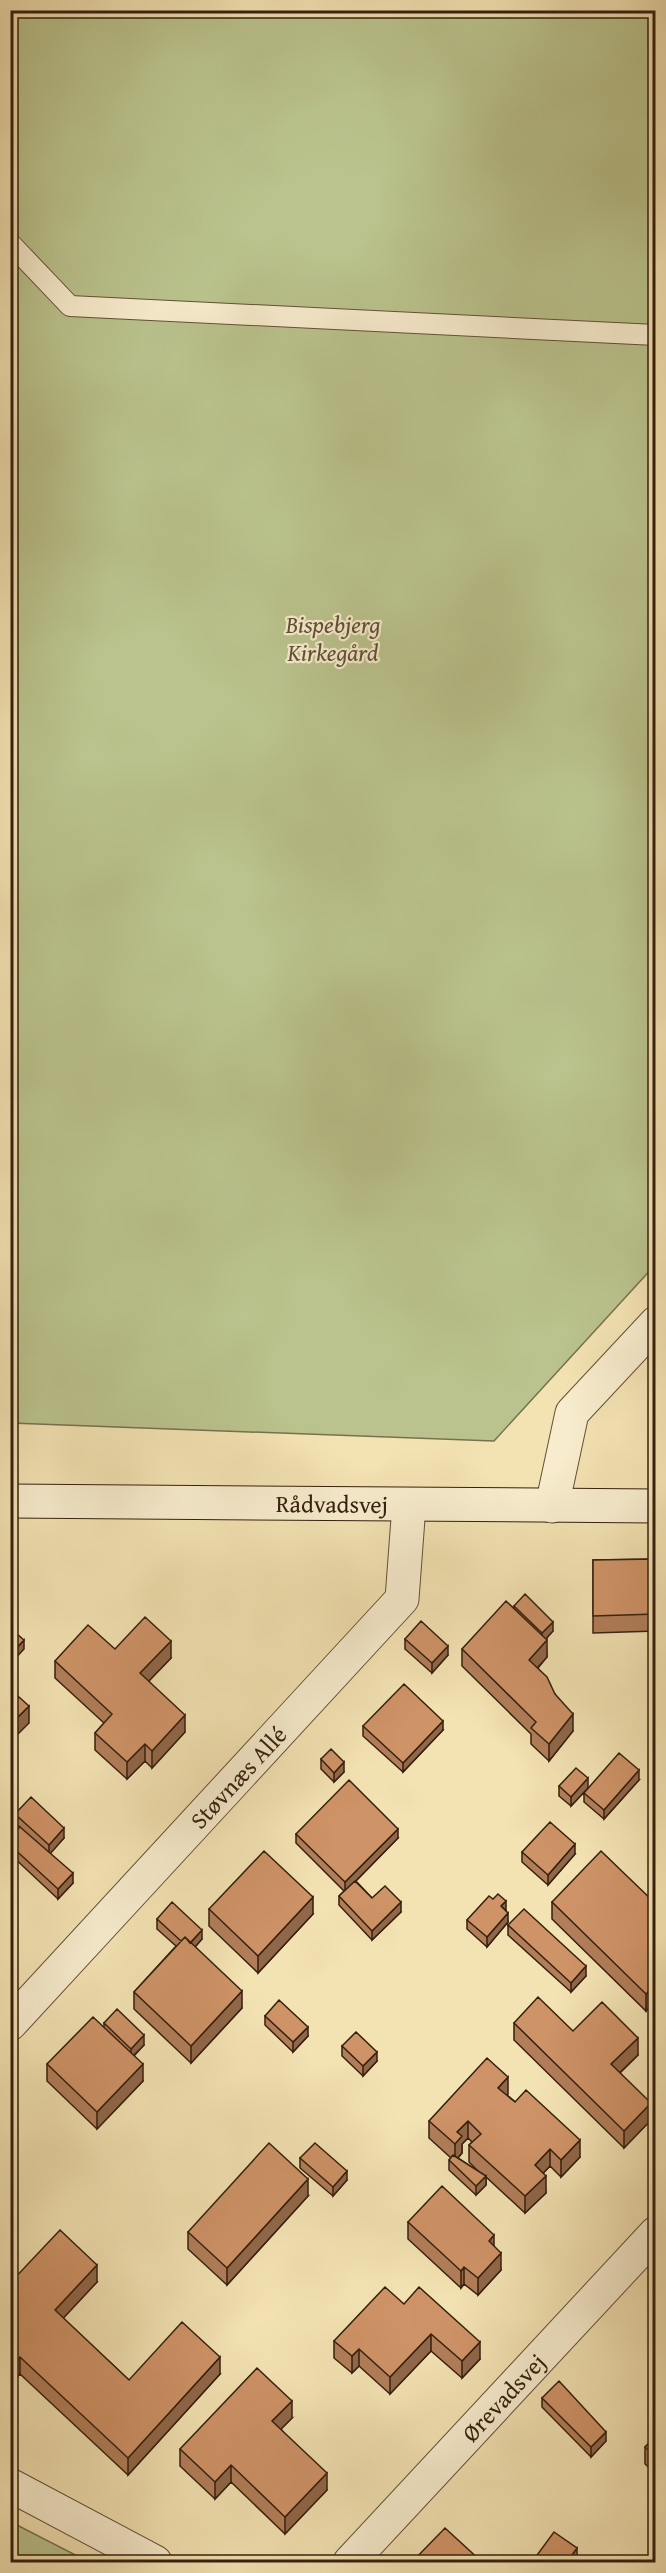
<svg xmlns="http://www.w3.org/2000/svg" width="666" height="2573" font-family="'Gentium Book Plus',serif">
<rect width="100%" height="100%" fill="#f3e2b2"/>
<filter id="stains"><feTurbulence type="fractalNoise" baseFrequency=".00333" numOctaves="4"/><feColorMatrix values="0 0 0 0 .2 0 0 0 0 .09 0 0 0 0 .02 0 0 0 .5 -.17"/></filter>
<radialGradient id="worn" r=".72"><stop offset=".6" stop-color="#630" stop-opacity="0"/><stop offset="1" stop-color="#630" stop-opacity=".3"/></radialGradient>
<path fill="#bac38d" stroke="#78714e" stroke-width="1.5" d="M11 11H655V1265L494 1441 11 1423Z
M11 2522 89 2562H11Z"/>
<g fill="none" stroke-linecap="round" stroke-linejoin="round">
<g stroke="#645037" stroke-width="22">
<path id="lane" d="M10 243 70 306 656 335"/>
</g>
<g stroke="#645037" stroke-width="35">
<g id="street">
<path d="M552 1506 572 1413 656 1323"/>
<path id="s1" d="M10 2024 402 1599 409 1505"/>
<path d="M10 2485 155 2562"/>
<path id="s2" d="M350 2562 656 2233"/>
</g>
</g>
<g stroke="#351f0e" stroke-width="35">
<g id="secondary">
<path id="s3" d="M10 1501 656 1506"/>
</g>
</g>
<use href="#lane" stroke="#f7eccd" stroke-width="20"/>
<use href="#street" stroke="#f7eccd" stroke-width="33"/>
<use href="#secondary" stroke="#f7eccd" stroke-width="33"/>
</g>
<path fill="#b17e59" stroke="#351f0e" stroke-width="1.5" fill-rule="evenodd" d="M656 1559V1631L593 1633V1560Z
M514 1606 553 1631 546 1639 547 1657 538 1668 555 1694 573 1731 549 1761 531 1744V1734L462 1666V1649L514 1609Z
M405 1639 448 1655 432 1673 405 1649Z
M115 1649 171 1658 149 1681 185 1732 152 1768 145 1761 127 1779 95 1750V1733L104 1723 55 1678V1661Z
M363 1726 443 1730 403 1772 363 1736Z
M321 1759 344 1772 334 1782 321 1769Z
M639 1780 604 1819 584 1802V1793Z
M559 1786 588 1788 571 1806 559 1796Z
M15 1814 64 1838 50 1853 73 1883 58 1899 10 1854V1836L20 1827 15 1823Z
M296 1834 398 1838 356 1881 372 1898 401 1912 372 1940 339 1905V1896L344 1891 296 1843Z
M522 1852 575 1854 548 1885 522 1862Z
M552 1902 656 1904 646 2011 552 1919Z
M209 1909 313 1914 258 1973 209 1926Z
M506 1911 508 1922 487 1947 467 1929V1920Z
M157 1919 202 1939 195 1947 242 2008 191 2063 134 2009V1992L176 1946 157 1929Z
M508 1925 586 1976 571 1992 508 1935Z
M265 2016 308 2036 293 2052 265 2025Z
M104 2023 144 2045 134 2056 143 2081 97 2129 47 2081V2064L104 2027Z
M514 2023 573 2031 638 2055 620 2073 651 2120 624 2148 514 2040Z
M342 2046 377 2061 363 2076 342 2056Z
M508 2094 507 2095 580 2157 561 2177 550 2166 543 2173 546 2193 525 2213 486 2177V2185L476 2195 449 2170V2160L451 2158 429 2138V2121ZM468 2138 472 2142 469 2145V2162L479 2172 458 2158 462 2153V2144Z
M300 2158 347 2180 333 2196 300 2168Z
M308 2196 227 2285 188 2249V2232Z
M408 2222 494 2246 501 2270 478 2295 464 2284 461 2288 408 2239Z
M97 2282 63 2318 129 2380 220 2374 128 2475 20 2374 13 2381 10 2378V2283Z
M404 2304 480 2359 462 2378 431 2351 390 2394 359 2366 352 2373 334 2358V2341Z
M542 2398 606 2441 591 2457 542 2407Z
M292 2418 281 2429 327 2490 285 2534 231 2482 215 2499 180 2466V2449Z
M656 2436V2474L645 2464V2447Z"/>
<path fill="#906748" stroke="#351f0e" stroke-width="1.5" d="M553 1622V1631L542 1643V1633Z
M24 1640V1649L10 1664V1655Z
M547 1640V1657L529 1677V1660Z
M171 1641V1658L140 1690V1673Z
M448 1646V1655L432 1673V1663Z
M29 1706V1723L10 1742V1725Z
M573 1714V1731L549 1761V1744Z
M185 1715V1732L152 1768V1751Z
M443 1721V1730L403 1772V1763Z
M145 1744V1761L127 1779V1762Z
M344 1762V1772L334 1782V1773Z
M639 1770V1780L604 1819V1810Z
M588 1778V1788L571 1806V1797Z
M64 1828V1838L49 1855V1845Z
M398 1829V1838L345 1892V1882Z
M575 1844V1854L548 1885V1875Z
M73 1873V1883L58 1899V1889Z
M313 1897V1914L258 1973V1956Z
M506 1901V1911L501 1906Z
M401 1902V1912L372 1940V1931Z
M508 1913V1922L487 1947V1937Z
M202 1930V1939L187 1956V1947Z
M586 1966V1976L571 1992V1983Z
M656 1984V2001L646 2011V1994Z
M242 1991V2008L191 2063V2046Z
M308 2027V2036L293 2052V2042Z
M144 2035V2045L131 2058V2049Z
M638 2038V2055L611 2081V2064Z
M377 2052V2061L363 2076V2066Z
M143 2064V2081L97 2129V2112Z
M508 2077V2094L498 2105V2088Z
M651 2103V2120L624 2148V2131Z
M468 2121V2138L462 2144V2153L455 2161V2144L457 2132Z
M580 2140V2157L561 2177V2160Z
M550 2149V2166L535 2182V2165Z
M347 2171V2180L333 2196V2187Z
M486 2176V2185L476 2195V2186Z
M546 2176V2193L525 2213V2196Z
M308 2179V2196L227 2285V2268Z
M494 2235V2252L489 2241Z
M501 2253V2270L478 2295V2278Z
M97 2265V2282L55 2327V2310Z
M464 2267V2284L461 2288V2271Z
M431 2334V2351L390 2394V2377Z
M480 2342V2359L462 2378V2361Z
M359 2349V2366L352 2373V2356Z
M20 2357V2374L13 2381V2364Z
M220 2357V2374L128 2475V2458Z
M292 2401V2418L272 2438V2421Z
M606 2432V2441L591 2457V2447Z
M231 2465V2482L215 2499V2482Z
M327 2473V2490L285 2534V2517Z
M577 2548V2558L574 2562H567Z"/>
<path fill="#ce9367" stroke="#351f0e" stroke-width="1.5" d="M656 1559V1614L593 1616V1560Z
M525 1594 553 1622 542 1633 514 1606Z
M506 1601 547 1640 529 1660 547 1677 555 1694 573 1714 549 1744 531 1728 536 1722 462 1649Z
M145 1617 171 1641 140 1673 185 1715 152 1751 145 1744 127 1762 95 1733 112 1714 55 1661 88 1625 115 1649Z
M421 1621 448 1646 432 1663 405 1639Z
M10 1628 24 1640 10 1655Z
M404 1684 443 1721 403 1763 363 1726Z
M10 1689 29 1706 10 1725Z
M331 1749 344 1762 334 1773 321 1759Z
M619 1753 639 1770 604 1810 584 1793Z
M576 1768 588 1778 571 1797 559 1786Z
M349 1780 398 1829 345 1882 296 1834Z
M31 1797 64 1828 49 1845 15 1814Z
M550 1822 575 1844 548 1875 522 1852Z
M20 1827 73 1873 58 1889 10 1845V1836Z
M264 1851 313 1897 258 1956 209 1909Z
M601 1851 656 1904V1984L646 1994 552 1902Z
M355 1881 372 1898 385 1886 401 1902 372 1931 339 1896Z
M498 1894 506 1901 501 1906 508 1913 487 1937 467 1920 489 1896 493 1899Z
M172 1902 202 1930 190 1943 185 1937 181 1941 157 1919Z
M524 1909 586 1966 571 1983 508 1925Z
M185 1937 242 1991 191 2046 134 1992Z
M538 1997 573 2031 602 2002 638 2038 611 2064 651 2103 624 2131 514 2023Z
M279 2000 308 2027 293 2042 265 2016Z
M117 2009 144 2035 131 2049 104 2023Z
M93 2017 143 2064 97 2112 47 2064Z
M356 2032 377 2052 363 2066 342 2046Z
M487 2058 508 2077 498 2088 515 2102 526 2090 580 2140 561 2160 550 2149 535 2165 546 2176 525 2196 469 2145 481 2134 468 2121 457 2132 462 2136 455 2144 429 2121Z
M269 2143 308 2179 227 2268 188 2232Z
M315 2143 347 2171 333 2187 300 2158Z
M453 2155 486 2176 476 2186 449 2160Z
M442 2186 494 2235 489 2241 501 2253 478 2278 464 2267 461 2271 408 2222Z
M60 2230 97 2265 55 2310 129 2380 182 2322 220 2357 128 2458 20 2357 13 2364 10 2361V2283Z
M385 2287 404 2304 419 2287 480 2342 462 2361 431 2334 390 2377 359 2349 352 2356 334 2341Z
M257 2368 292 2401 272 2421 327 2473 285 2517 231 2465 215 2482 180 2449Z
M559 2381 606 2432 591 2447 542 2398Z
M656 2436V2457L645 2447Z
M445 2528 482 2562H412Z
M554 2532 577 2548 567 2562H532Z"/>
<g text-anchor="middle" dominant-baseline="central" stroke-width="4.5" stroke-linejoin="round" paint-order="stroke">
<g font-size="24" font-style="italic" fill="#5d5034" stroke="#f7eccd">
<text x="333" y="624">Bispebjerg<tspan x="333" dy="28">Kirkegård</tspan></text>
</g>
<g font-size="24" fill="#351f0e" stroke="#f7eccd">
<text stroke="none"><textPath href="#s3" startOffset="322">Rådvadsvej</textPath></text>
<text stroke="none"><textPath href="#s1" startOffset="336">Støvnæs Allé</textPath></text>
<text stroke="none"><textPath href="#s2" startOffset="225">Ørevadsvej</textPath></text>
</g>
</g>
<rect width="666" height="2573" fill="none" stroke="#f3e2b2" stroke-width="36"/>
<rect x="12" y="12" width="642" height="2549" fill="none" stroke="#351f0e" stroke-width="3"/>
<rect x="18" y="18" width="630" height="2537" fill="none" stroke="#351f0e" stroke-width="1.5"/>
<rect width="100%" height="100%" filter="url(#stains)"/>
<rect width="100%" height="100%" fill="url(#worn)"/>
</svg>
